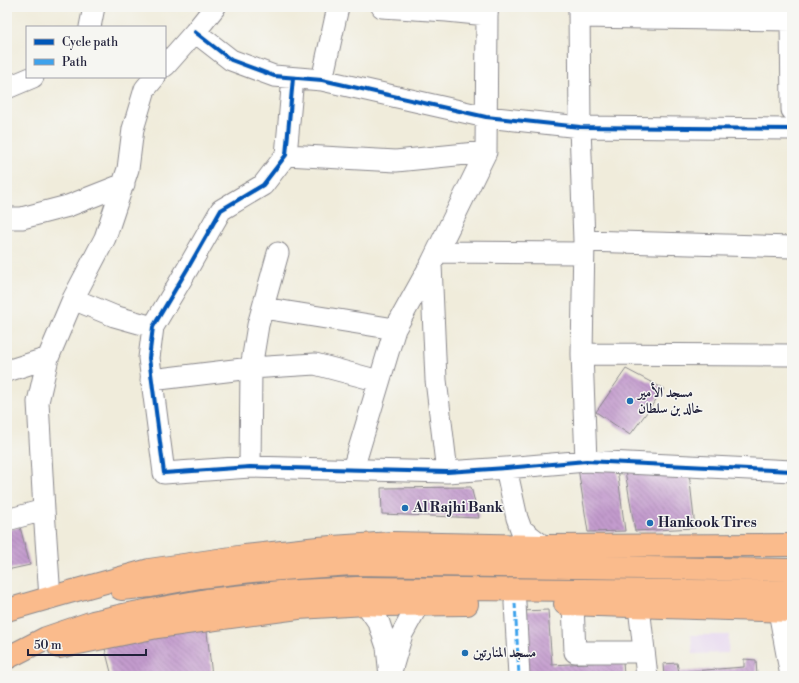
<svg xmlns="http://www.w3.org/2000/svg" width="799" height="683" font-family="'Libre Bodoni',Amiri,serif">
<defs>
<pattern id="building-back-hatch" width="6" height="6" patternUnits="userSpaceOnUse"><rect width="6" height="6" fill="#c39bcd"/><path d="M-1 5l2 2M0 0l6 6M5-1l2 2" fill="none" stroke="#9e7ea8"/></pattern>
</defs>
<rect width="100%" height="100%" fill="#f6f6f2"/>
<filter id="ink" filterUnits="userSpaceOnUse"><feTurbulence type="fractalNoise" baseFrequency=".025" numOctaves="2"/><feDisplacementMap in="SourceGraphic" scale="8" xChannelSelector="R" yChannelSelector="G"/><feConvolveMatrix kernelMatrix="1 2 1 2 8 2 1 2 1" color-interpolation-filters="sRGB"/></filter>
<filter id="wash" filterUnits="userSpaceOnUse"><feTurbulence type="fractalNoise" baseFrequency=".012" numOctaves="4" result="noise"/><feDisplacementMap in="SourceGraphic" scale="16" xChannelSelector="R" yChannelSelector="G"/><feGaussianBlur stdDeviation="0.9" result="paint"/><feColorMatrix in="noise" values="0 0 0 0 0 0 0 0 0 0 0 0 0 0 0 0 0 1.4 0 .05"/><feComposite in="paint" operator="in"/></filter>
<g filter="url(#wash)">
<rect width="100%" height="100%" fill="#f0ecdb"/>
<path fill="#e5d3f0" d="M691 635H729L728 653 693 654Z"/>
<g id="blocks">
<path fill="url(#building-back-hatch)" d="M626 369 664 389 630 435 596 412Z
M578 468H617L625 531 588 532Z
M625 471 689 472 695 528 635 531Z
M471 487 479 518 382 514 381 488Z
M20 527 30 565 7 570V530Z
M548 610 552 665 623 661 624 676H524L520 611Z
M206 623 212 676H112L103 641Z
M744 659 756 660 757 676H664L663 664 677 663 679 672 744 667Z"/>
</g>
</g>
<g filter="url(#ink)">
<use href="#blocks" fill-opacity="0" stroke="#89878b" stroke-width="1"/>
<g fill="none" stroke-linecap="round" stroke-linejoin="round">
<g stroke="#89878b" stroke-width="23">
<path id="minor" d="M382 7 447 11 487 15
M579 7 580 127 584 241 582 354 586 461
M579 17 792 20
M791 20 792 110
M90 27 94 7
M195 32 231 60 274 76 322 80 486 117 580 127 792 129
M165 66 195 32 215 7
M293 78 286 155 263 185 221 210 188 268 153 327 149 358 164 473 250 467 447 472 506 468 586 461 792 471
M322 80 338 7
M7 88 33 77
M286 155 396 161 486 152
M7 218H22L68 206 124 184
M584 241 792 247
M437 252 583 253
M431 264 436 380 447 472
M73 299 114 316 153 327
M263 308 395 329
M582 354 792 355
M7 371 48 358
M151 380 251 368 315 364 379 381
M250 467 251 368 258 325 278 253
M506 468 517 518 521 529 543 546
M353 469 395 329 431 264 486 152 487 15 488 7
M7 520 44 510
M50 598 44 510 38 402 48 358 73 299 105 238 128 169 133 129 145 89 155 77
M515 603 519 676
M366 604 379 623 387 647 390 676
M573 605 575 652H644
M639 607 647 676
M779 611 791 676
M392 668 402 634 418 605"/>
</g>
<g stroke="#89878b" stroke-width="24">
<path id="major" d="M121 589 151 586 200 577 252 571 352 564 792 570
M565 604 792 611
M7 610 66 593 149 570 245 556 318 548 392 543 543 546 792 545
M59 647 157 627 298 608 366 604 384 605 467 604
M7 658 46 638 93 622 128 614 207 600 280 592 356 588 792 592"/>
</g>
<use href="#minor" stroke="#fff" stroke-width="21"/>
<use href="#major" stroke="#fabb8c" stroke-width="22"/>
<path stroke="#3ea2ec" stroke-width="3" stroke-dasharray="6 3" stroke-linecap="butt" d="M515 603 519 676"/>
<g stroke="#f6f6f2" stroke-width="6">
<path id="cycleway" d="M195 32 231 60 274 76 322 80 486 117 580 127 792 129
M293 78 286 155 263 185 221 210 188 268 153 327 149 358 164 473 250 467 447 472 506 468 586 461 792 471"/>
</g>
<use href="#cycleway" stroke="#0057b8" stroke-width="4"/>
</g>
</g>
<g fill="#1f6fb2" stroke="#f6f6f2" stroke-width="1.5">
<circle cx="630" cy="401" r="4"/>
<circle cx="405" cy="508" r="4"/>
<circle cx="650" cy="523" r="4"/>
<circle cx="465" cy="653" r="4"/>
</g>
<g text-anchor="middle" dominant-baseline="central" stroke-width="3" stroke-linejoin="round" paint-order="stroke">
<g font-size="14" font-weight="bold" fill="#22223b" stroke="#f6f6f2" text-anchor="start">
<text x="638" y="393">مسجد الأمير<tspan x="638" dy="16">خالد بن سلطان</tspan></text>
<text x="413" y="508">Al Rajhi Bank</text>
<text x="658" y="523">Hankook Tires</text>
<text x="473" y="653">مسجد المنارتين</text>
</g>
</g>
<rect width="799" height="683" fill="none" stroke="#f6f6f2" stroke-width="24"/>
<rect x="26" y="26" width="140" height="52" fill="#f6f6f2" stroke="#a1a1a9"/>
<rect x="34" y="39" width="20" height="6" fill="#0057b8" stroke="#a1a1a9"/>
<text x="62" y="46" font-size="12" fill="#22223b">Cycle path</text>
<rect x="34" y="59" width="20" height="6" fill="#3ea2ec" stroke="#a1a1a9"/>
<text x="62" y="66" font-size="12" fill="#22223b">Path</text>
<path d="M28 649v6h118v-6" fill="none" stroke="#22223b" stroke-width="2"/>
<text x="34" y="649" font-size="12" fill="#22223b" stroke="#f6f6f2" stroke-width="3" paint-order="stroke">50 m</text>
</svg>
